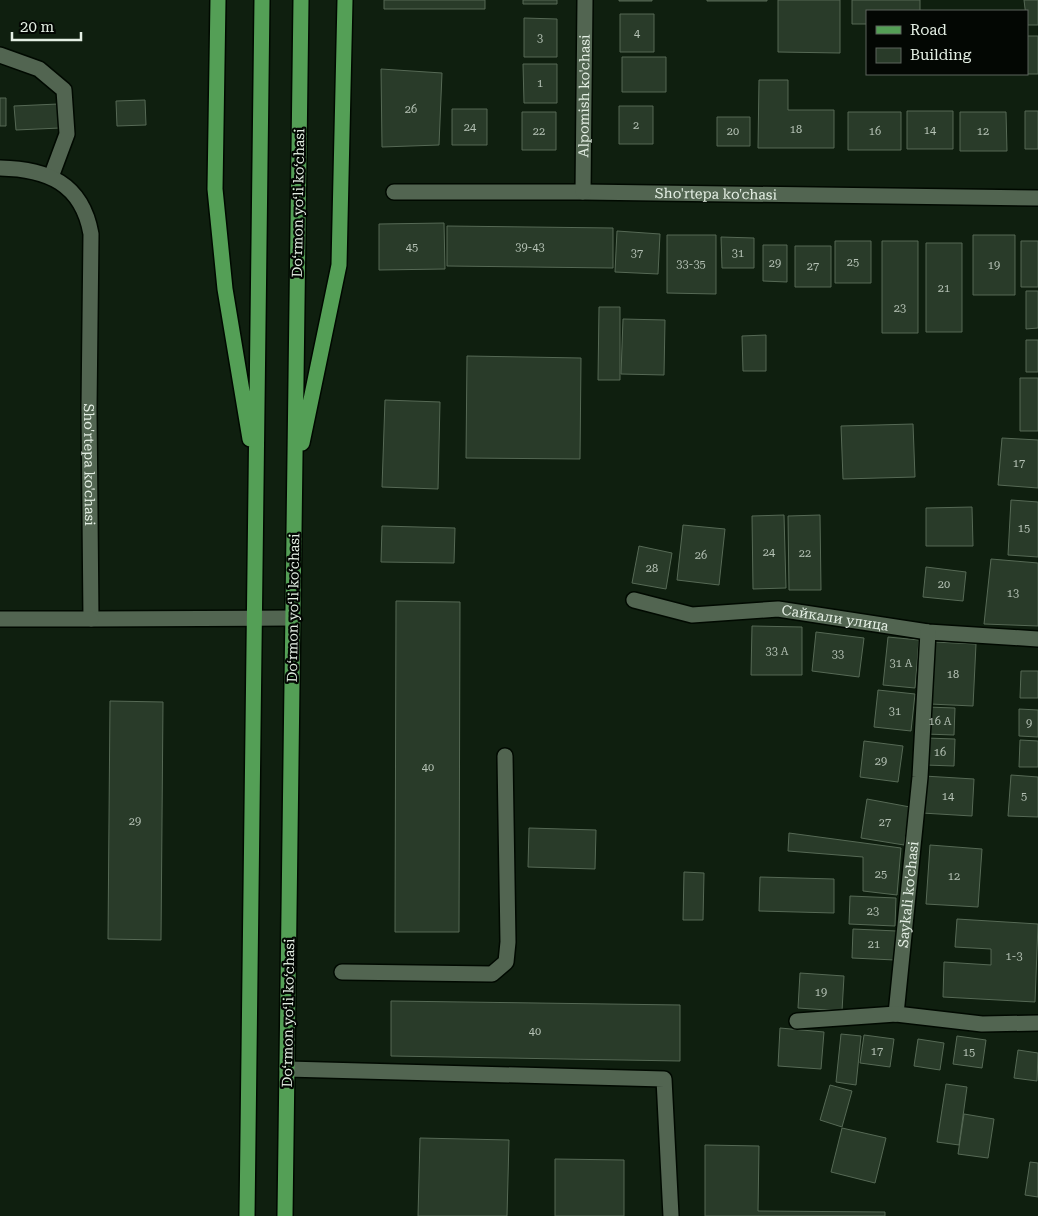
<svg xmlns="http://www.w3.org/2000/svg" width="1038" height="1216" font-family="'Roboto Serif',serif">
<rect width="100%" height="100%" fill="#0f1f0f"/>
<path fill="#293b29" stroke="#566955" d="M384 0H485V9H384Z
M523 0H557V4H523Z
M619 0H652V1H619Z
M707 0H767V1H707Z
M778 0H840V53L778 52Z
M852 0H920V11H867V24H852Z
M1024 0H1038V25H1027Z
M620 14H654V52H620Z
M524 18 557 19V57H524Z
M1027 36H1038V74H1025Z
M622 57H666V92H622Z
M523 64H557V103H524Z
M381 69 442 73 439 145 382 147Z
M759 80H788V110H834V148H758Z
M0 98H6V126H0Z
M145 100 146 125 117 126 116 101Z
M58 104 60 128 16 130 14 106Z
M619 106H653V144H619Z
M452 109H487V145H452Z
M907 111H953V149H907Z
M1025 111H1038V149H1025Z
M522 112H556V150H522Z
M848 112H901V150H848Z
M960 112H1006L1007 151H960Z
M717 117H750V146H717Z
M444 223 445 269 379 270V224Z
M447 226 613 228V268L447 266Z
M617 231 660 234 658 274 615 272Z
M667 235H716V294L667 293Z
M973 235H1015V295H973Z
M721 237 754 238V268H722Z
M835 241H871V283H835Z
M882 241H918V333H882Z
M1021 241H1038V287H1021Z
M926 243H962V332H926Z
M763 245H787V282L763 281Z
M795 246H831V287H795Z
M1026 291H1038V328L1026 329Z
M599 307H620V380H598Z
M623 319 665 320 664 375 621 374Z
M766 335V371H743L742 336Z
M1026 340H1038V372H1026Z
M467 356 581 358 580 459 466 458Z
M1020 378H1038V431H1020Z
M385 400 440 402 438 489 382 487Z
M913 424 915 477 843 479 841 426Z
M1002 438 1038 440V488L998 485Z
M1011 500 1038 502V557L1008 555Z
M972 507 973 546H926V508Z
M784 515 786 588 753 589 752 516Z
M820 515 821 590H789L788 516Z
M683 525 725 529 719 585 677 580Z
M382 526 455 528 454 563 381 562Z
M639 546 672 553 666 589 632 583Z
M991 559 1038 563V626L984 624Z
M926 567 966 572 963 601 923 597Z
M396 601 460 602 459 932H395Z
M752 626 802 627V675H751Z
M816 632 864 638 859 677 812 671Z
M888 637 919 640 915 688 883 685Z
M934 642 976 644 973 706 930 704Z
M1021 671H1038V698H1020Z
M878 690 915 694 911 731 874 727Z
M110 701 163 702 161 940 108 939Z
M926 707 955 708 954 735 925 734Z
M1019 709 1038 710V737L1019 736Z
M926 738 955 739 954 766 925 765Z
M1020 740 1038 741V767H1019Z
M864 741 903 746 898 782 860 777Z
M1011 775 1038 777V817L1008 816Z
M924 776 974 779 972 816 922 813Z
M867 799 910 807 904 845 861 838Z
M529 828 596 830 595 869 528 867Z
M789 833 901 848 897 895 863 891V857L788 851Z
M930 845 982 849 978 907 926 904Z
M684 872 704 873 703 920H683Z
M760 877 834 879V913L759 911Z
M850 896 896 898 895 926 849 924Z
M957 919 1038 924 1035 1002 943 997 944 962 991 965V949L955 947Z
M853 929 897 931 895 960 852 958Z
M800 973 844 976 842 1011 798 1008Z
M391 1001 680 1005V1061L391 1056Z
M780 1028 824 1032 821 1069 778 1066Z
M841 1034 861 1036 856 1085 836 1082Z
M864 1035 894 1039 890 1067 860 1063Z
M957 1036 986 1040 982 1068 953 1064Z
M918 1039 944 1043 940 1070 914 1066Z
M1018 1050 1038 1053 1037 1081 1014 1078Z
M946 1084 967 1087 959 1145 937 1142Z
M830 1085 852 1091 842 1127 820 1120Z
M964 1114 994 1119 988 1158 958 1154Z
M842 1128 886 1138 875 1183 831 1172Z
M420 1138 509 1140 507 1216H418Z
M705 1145 759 1146 758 1211 885 1212V1216H705Z
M555 1159 624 1160V1216H555Z
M1030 1162 1038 1163V1197L1025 1195Z"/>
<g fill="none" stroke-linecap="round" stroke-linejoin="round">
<g stroke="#000900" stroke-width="18">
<g id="minor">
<path d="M0 55 39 69 64 90 67 134 51 177"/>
<path id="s1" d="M0 168C47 169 82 183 91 234L89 409 91 619 292 618"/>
<path id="s2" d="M394 192H583L1038 198"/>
<path id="s3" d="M583 192 585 0"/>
<path id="s4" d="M634 600 692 615 778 609 928 632 1038 639"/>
<path d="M0 619H91"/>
<path d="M342 972 492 974 506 962 508 942 505 756"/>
<path id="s5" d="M896 1014 920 777 928 632"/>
<path d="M797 1021 896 1014 982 1024 1038 1023"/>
<path d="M287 1069 664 1079 671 1216"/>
</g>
</g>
<g stroke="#000900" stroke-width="18">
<path id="major" d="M218 0 215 189 225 289 250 439
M302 443 339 265 345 0
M247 1216 262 0
M285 1216 301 0"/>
</g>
<use href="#minor" stroke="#526551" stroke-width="15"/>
<use href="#major" stroke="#549f56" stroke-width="15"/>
</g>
<g text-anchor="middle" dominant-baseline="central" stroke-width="4.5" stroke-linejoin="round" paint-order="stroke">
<g font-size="11" fill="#b5c2b5">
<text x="637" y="33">4</text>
<text x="540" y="38">3</text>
<text x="540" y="83">1</text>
<text x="411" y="109">26</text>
<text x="636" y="125">2</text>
<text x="470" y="127">24</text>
<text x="796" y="129">18</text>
<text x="930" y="130">14</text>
<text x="539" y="131">22</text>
<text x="733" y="131">20</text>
<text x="875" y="131">16</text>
<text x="983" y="131">12</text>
<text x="412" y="247">45</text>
<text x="530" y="247">39-43</text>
<text x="637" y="253">37</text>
<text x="738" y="253">31</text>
<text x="853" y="262">25</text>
<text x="775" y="263">29</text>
<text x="691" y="264">33-35</text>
<text x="994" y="265">19</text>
<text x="813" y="266">27</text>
<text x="944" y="288">21</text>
<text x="900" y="308">23</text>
<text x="1019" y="463">17</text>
<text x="1024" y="528">15</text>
<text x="769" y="552">24</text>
<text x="805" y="553">22</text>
<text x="701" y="555">26</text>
<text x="652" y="568">28</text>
<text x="944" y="584">20</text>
<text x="1013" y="593">13</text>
<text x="777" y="651">33 A</text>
<text x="838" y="654">33</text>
<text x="901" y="663">31 A</text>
<text x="953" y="674">18</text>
<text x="895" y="711">31</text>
<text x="940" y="721">16 А</text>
<text x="1029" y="723">9</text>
<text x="940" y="752">16</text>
<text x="881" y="761">29</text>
<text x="428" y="767">40</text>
<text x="948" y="796">14</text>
<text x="1024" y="796">5</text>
<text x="135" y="821">29</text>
<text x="885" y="822">27</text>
<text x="881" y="874">25</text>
<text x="954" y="876">12</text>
<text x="873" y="911">23</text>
<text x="874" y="944">21</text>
<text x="1014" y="956">1-3</text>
<text x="821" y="992">19</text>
<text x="535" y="1031">40</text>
<text x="877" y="1051">17</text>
<text x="969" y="1052">15</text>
</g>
<g font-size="14" fill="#e4efe4" stroke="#030703">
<text stroke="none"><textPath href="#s3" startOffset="96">Alpomish ko'chasi</textPath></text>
<text stroke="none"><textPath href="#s2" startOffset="322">Sho'rtepa ko'chasi</textPath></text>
<text transform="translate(298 203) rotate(-89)">Do‘rmon yo‘li ko‘chasi</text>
<text stroke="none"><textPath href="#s1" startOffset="355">Sho'rtepa ko'chasi</textPath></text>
<text transform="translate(293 608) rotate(-89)">Do‘rmon yo‘li ko‘chasi</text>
<text stroke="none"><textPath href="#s4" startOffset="204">Сайкали улица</textPath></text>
<text stroke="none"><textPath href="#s5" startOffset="120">Saykali ko'chasi</textPath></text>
<text transform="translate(288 1013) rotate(-89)">Do‘rmon yo‘li ko‘chasi</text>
</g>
</g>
<rect x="866" y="10" width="162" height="65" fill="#030703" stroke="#5d645d"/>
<rect x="876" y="26" width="25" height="8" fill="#549f56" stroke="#5d645d"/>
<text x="910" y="35" font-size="15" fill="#e4efe4">Road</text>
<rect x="876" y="48" width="25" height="15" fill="#293b29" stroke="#5d645d"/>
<text x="910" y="60" font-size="15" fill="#e4efe4">Building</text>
<path d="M12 32v8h69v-8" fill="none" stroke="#e4efe4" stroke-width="2.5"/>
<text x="20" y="32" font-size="15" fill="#e4efe4" stroke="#030703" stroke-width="4" paint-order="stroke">20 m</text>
</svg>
